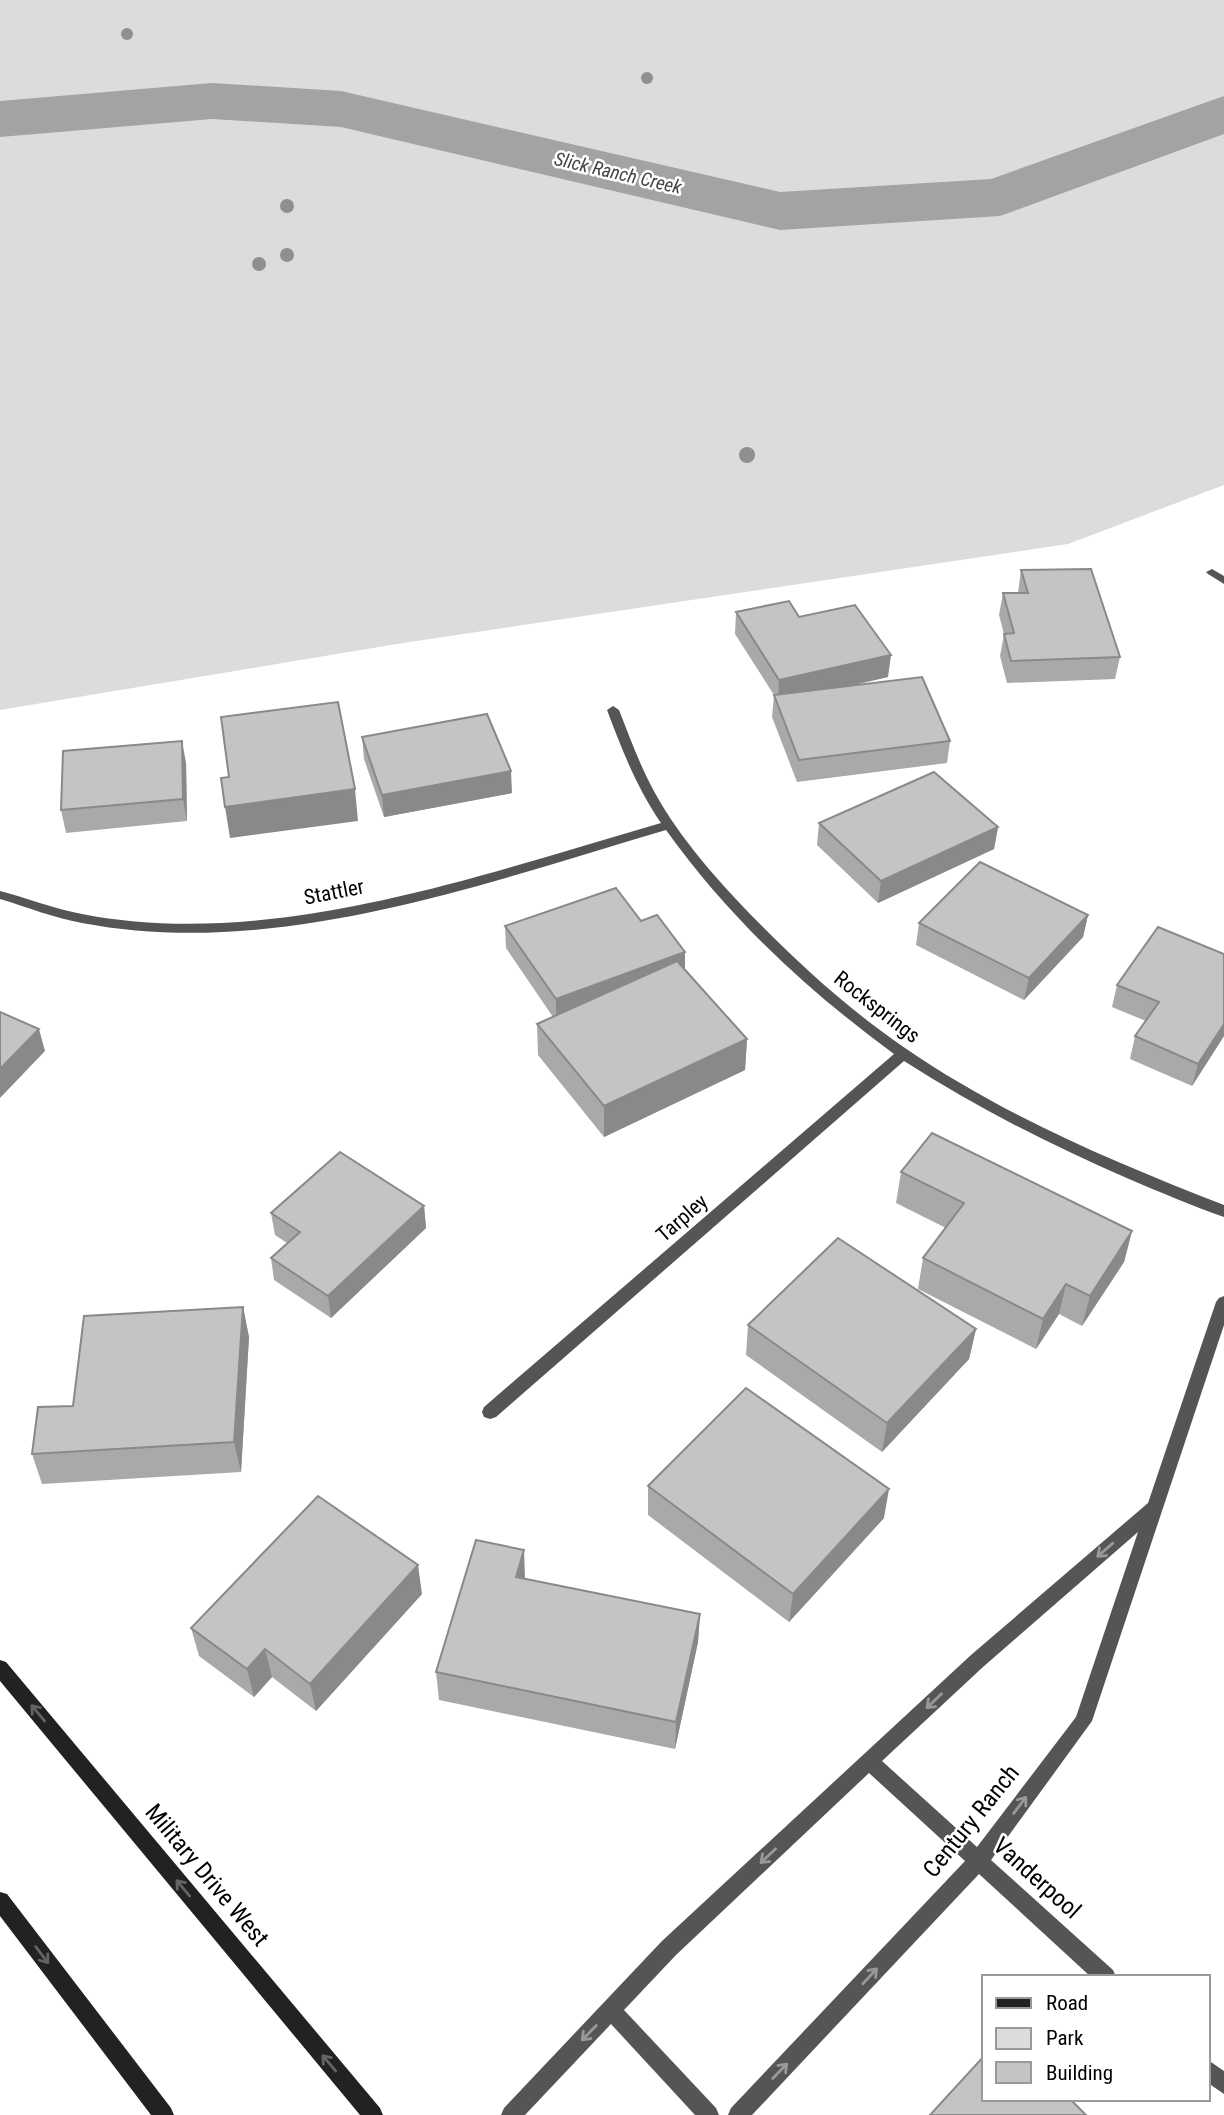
<svg xmlns="http://www.w3.org/2000/svg" width="1224" height="2115" font-family="'Roboto Condensed',sans-serif">
<rect width="100%" height="100%" fill="#fff"/>
<path fill="#dcdcdc" d="M0 0H1224V485L1068 544 403 643 0 710Z"/>
<g fill="none" stroke-linecap="round" stroke-linejoin="round">
<path fill="#a3a3a3" fill-rule="evenodd" d="M212 83 341 91 780 192 991 179 1224 96V134L1000 216 780 230 341 127 212 119 0 137V101Z"/>
<path fill="#555" fill-rule="evenodd" d="M1212 569 1224 576V584L1208 574 1206 572Z
M613 706 619 710C630 738 640 766 655 793 681 840 719 882 757 921 803 968 851 1011 905 1048 1004 1116 1114 1162 1224 1205V1217C1192 1206 1160 1192 1129 1179 1050 1145 976 1107 904 1061L496 1417 490 1419 484 1417 482 1412 484 1407 894 1054C807 990 729 918 666 830 482 884 276 960 82 923 54 918 27 907 0 899V891C27 898 54 909 82 914 271 951 480 875 661 823 637 788 622 750 607 710Z
M1224 1296V1325L1092 1721 991 1860 1113 1970 1116 1977H1091L979 1874 752 2115H728L731 2108 965 1861 869 1773 676 1955 624 2010 716 2108 719 2115H695L611 2024 525 2115H501L504 2108 662 1941 971 1655 1148 1503 1216 1302 1219 1298ZM1138 1532 1076 1717 977 1847 882 1761 983 1667Z
M1208 2060 1224 2071V2094L1208 2083Z"/>
<path fill="#222" fill-rule="evenodd" d="M0 1660 6 1662 380 2108 383 2115H360L0 1681Z
M0 1892 7 1894 171 2108 174 2115H151L0 1916Z"/>
</g>
<g fill="#8f8f8f">
<circle cx="127" cy="34" r="6"/>
<circle cx="647" cy="78" r="6"/>
<circle cx="287" cy="206" r="7"/>
<circle cx="287" cy="255" r="7"/>
<circle cx="259" cy="264" r="7"/>
<circle cx="747" cy="455" r="8"/>
</g>
<path fill="#a9a9a9" d="M1021 570 1120 657 1115 679 1007 683 1000 656 1004 634 999 615 1003 593H1018Z
M736 612 799 617 888 677 850 686 950 741 947 763 797 782 772 717 774 695 735 634Z
M362 737 512 793 384 817 364 759Z
M186 763 187 821 66 833 61 810Z
M819 823 998 827 994 849 878 903 817 845Z
M1088 915 1083 937 1024 1000 916 945 919 923Z
M641 921 747 1039 745 1070 604 1137 538 1055 537 1024 553 1017 506 948 505 926Z
M1224 954V1036L1192 1086 1130 1059 1135 1036 1146 1021 1112 1007 1117 985Z
M901 1172 1132 1231 1124 1262 1082 1326 1059 1314 1036 1349 918 1289 923 1258 946 1228 896 1203Z
M424 1206 426 1228 331 1318 274 1280 271 1258 287 1243 275 1235 271 1213Z
M243 1307 249 1337 241 1472 42 1484 32 1454 73 1406Z
M748 1325 976 1329 969 1359 882 1452 746 1355Z
M648 1486 884 1518 789 1622 648 1515Z
M525 1579 700 1614 698 1642 675 1749 439 1700 436 1672Z
M422 1594 316 1711 272 1677 254 1697 199 1656 191 1628Z"/>
<path fill="#898989" d="M891 655 888 677 778 702 779 680Z
M182 741 186 763 187 821 183 799Z
M511 771 512 793 384 817 382 795Z
M355 789 358 821 230 838 225 807Z
M998 827 994 849 878 903 881 881Z
M1088 915 1083 937 1024 1000 1029 978Z
M685 952V975L556 1021V999Z
M1224 1024V1036L1192 1086 1198 1064Z
M39 1029 45 1051 0 1098V1069Z
M747 1039 745 1070 604 1137V1106Z
M424 1206 426 1228 331 1318 328 1296Z
M1132 1231 1124 1262 1082 1326 1090 1296Z
M1066 1284 1059 1314 1036 1349 1043 1319Z
M243 1307 249 1337 241 1472 234 1442Z
M976 1329 969 1359 882 1452 887 1423Z
M889 1489 884 1518 789 1622 793 1594Z
M524 1550 525 1578 517 1605 516 1577Z
M418 1565 422 1594 316 1711 310 1684Z
M700 1614 698 1642 675 1749 676 1722Z
M265 1649 272 1677 254 1697 247 1669Z"/>
<path fill="#c4c4c4" stroke="#898989" stroke-width="2" d="M1091 569 1120 657 1011 661 1004 634 1014 633 1003 593H1028L1021 570Z
M789 601 799 617 855 605 891 655 779 680 736 612Z
M922 677 950 741 799 760 774 695Z
M338 702 355 789 225 807 221 778 229 777 221 717Z
M487 714 511 771 382 795 362 737Z
M182 741 183 799 61 810 63 751Z
M934 772 998 827 881 881 819 823Z
M980 862 1088 915 1029 978 919 923Z
M616 888 641 921 657 915 685 952 556 999 505 926Z
M1158 927 1224 954V1024L1198 1064 1135 1036 1159 1002 1117 985Z
M677 961 747 1039 604 1106 537 1024Z
M0 1012 39 1029 0 1069Z
M932 1133 1132 1231 1090 1296 1066 1284 1043 1319 923 1258 964 1203 901 1172Z
M340 1152 424 1206 328 1296 271 1258 300 1232 271 1213Z
M838 1238 976 1329 887 1423 748 1325Z
M243 1307 234 1442 32 1454 38 1407 73 1406 84 1316Z
M746 1388 889 1489 793 1594 648 1486Z
M318 1496 418 1565 310 1684 265 1649 247 1669 191 1628Z
M476 1540 524 1550 516 1577 700 1614 676 1722 436 1672Z
M984 2056V2099H1070L1086 2115H930Z"/>
<defs><path id="oneway-shaft" d="M-6 0H5M1.5-3L5.5 0L1.5 3" fill="none" stroke-width="1.6" stroke-linecap="round" stroke-linejoin="round" transform="scale(1.75)"/></defs>
<g stroke="#999">
<use href="#oneway-shaft" transform="translate(1105 1550) rotate(139)"/>
<use href="#oneway-shaft" transform="translate(934 1701) rotate(137)"/>
<use href="#oneway-shaft" transform="translate(1020 1805) rotate(-53)"/>
<use href="#oneway-shaft" transform="translate(768 1856) rotate(137)"/>
<use href="#oneway-shaft" transform="translate(870 1976) rotate(-47)"/>
<use href="#oneway-shaft" transform="translate(589 2033) rotate(134)"/>
<use href="#oneway-shaft" transform="translate(780 2071) rotate(-46)"/>
</g>
<g stroke="#646464">
<use href="#oneway-shaft" transform="translate(38 1713) rotate(-130)"/>
<use href="#oneway-shaft" transform="translate(183 1888) rotate(-130)"/>
<use href="#oneway-shaft" transform="translate(42 1955) rotate(53)"/>
<use href="#oneway-shaft" transform="translate(329 2063) rotate(-130)"/>
</g>
<g text-anchor="middle" dominant-baseline="central" stroke-width="5" stroke-linejoin="round" paint-order="stroke">
<g font-size="19" font-style="italic" fill="#444" stroke="#fff">
<text transform="translate(618 173) rotate(13)">Slick Ranch Creek</text>
</g>
<g font-size="21" fill="#000" stroke="#fff">
<text transform="translate(334 892) rotate(-11)">Stattler</text>
<text transform="translate(877 1007) rotate(38)">Rocksprings</text>
<text transform="translate(682 1218) rotate(-41)">Tarpley</text>
</g>
<g font-size="24" fill="#000" stroke="#fff">
<text transform="translate(971 1821) rotate(-51)">Century Ranch</text>
<text transform="translate(207 1875) rotate(50)">Military Drive West</text>
<text transform="translate(1037 1878) rotate(42)">Vanderpool</text>
</g>
</g>
<rect x="982" y="1975" width="228" height="126" fill="#ffffff" stroke="#999999" stroke-width="2"/>
<rect x="996" y="1998" width="35" height="10" fill="#222222" stroke="#999999" stroke-width="2"/>
<text x="1046" y="2010" font-size="21" fill="#000000">Road</text>
<rect x="996" y="2028" width="35" height="21" fill="#dcdcdc" stroke="#999999" stroke-width="2"/>
<text x="1046" y="2045" font-size="21" fill="#000000">Park</text>
<rect x="996" y="2062" width="35" height="21" fill="#c4c4c4" stroke="#999999" stroke-width="2"/>
<text x="1046" y="2080" font-size="21" fill="#000000">Building</text>
</svg>
